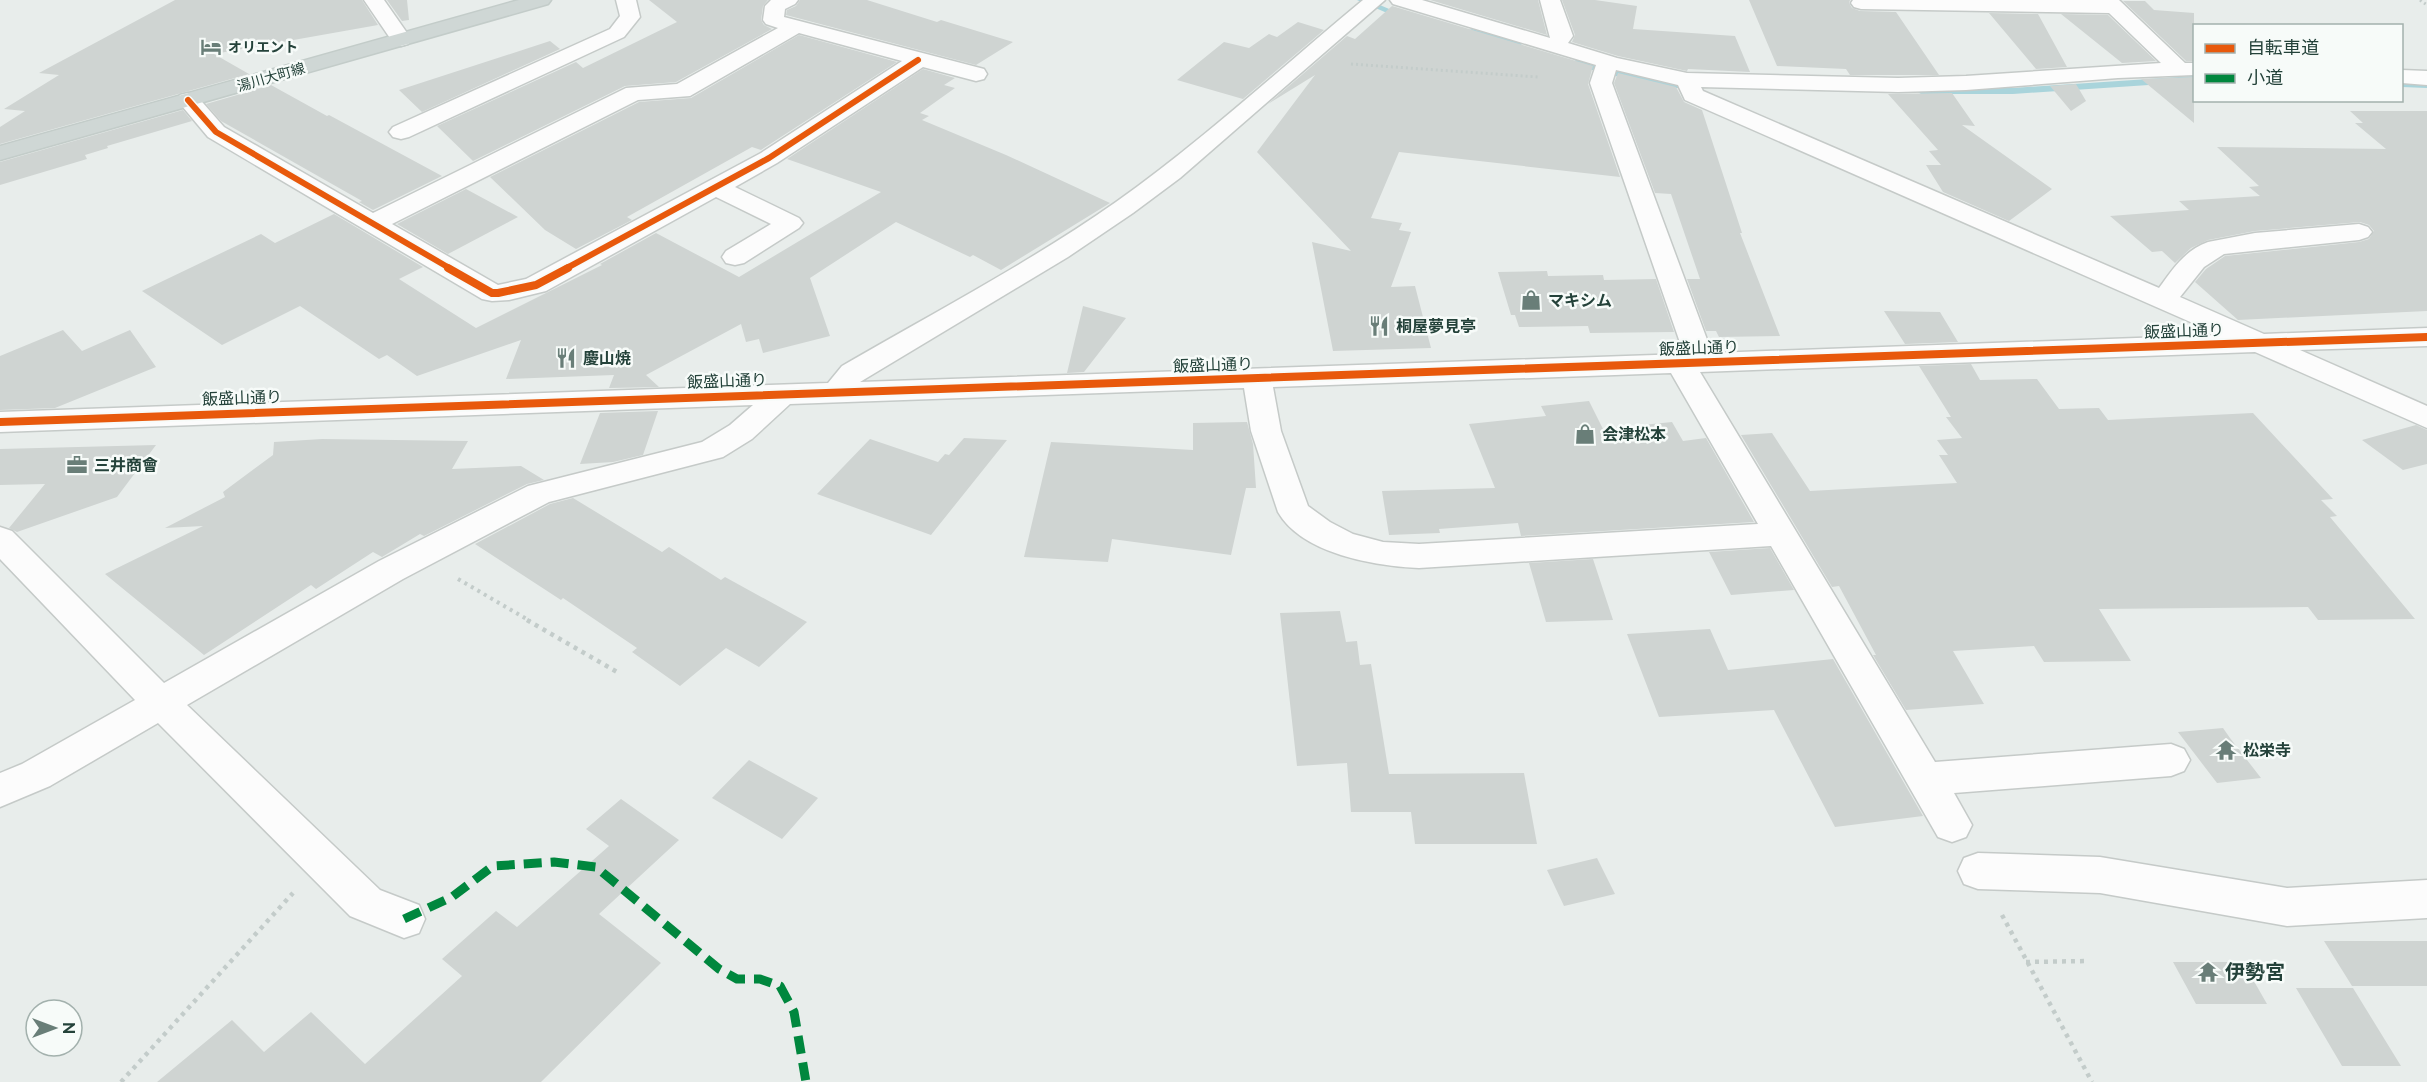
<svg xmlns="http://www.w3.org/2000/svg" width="2427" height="1082" font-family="Raleway,'Noto Sans JP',sans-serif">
<rect width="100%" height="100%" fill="#e8edeb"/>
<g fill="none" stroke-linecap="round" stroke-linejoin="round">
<path fill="#a9d4db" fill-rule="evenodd" d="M1357 0H1368L1408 17 1401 19Z
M1472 29 1521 42 1522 44 1518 47 1469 34V30Z
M1576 60 1658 81 1695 83 1700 86 1695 89 1658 87 1573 65 1572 63Z
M2194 76V82L2013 94H1921L1916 91 1921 88H2013Z
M2402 81 2427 82V88L2402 87Z"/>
</g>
<path fill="#cfd4d2" d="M175 0H362L378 25 214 54 249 74 0 144V127L25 111 4 109 59 75 39 73Z
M387 0H407L409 20 402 21Z
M649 0H768L763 6 761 20 764 25 772 29 676 82 625 86 473 161 437 126 576 62 583 68 677 22Z
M800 0H867L937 22 941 20 1013 42 976 65 786 15 787 10 796 6Z
M1430 0H1538L1547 35Z
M1562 0H1595L1637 6 1633 29 1735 36 1750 72 1688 69 1687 71 1618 56 1572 42 1575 35Z
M1749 0H1850L1849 3 1852 8 1860 11 1896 12 1939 75H1850L1846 69 1777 66Z
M2123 1H2145L2154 10 2194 13V61H2186Z
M1392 6 1593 66 1588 84 1620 177 1399 152 1371 218 1402 223 1399 230 1411 232 1391 287 1415 286 1431 348 1333 351 1312 242 1351 251 1257 152 1315 75 1268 104 1347 36 1355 39Z
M1989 13 2038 14 2067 67 2036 69Z
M2061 14 2108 15 2156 61 2122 63Z
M1298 22 1324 30 1243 99 1177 80 1224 42 1249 48 1269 34 1277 37Z
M799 35 897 62 761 150 752 147 627 217 632 220 576 249 545 230 490 177 639 102 691 98Z
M550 41 560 49 422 112 399 90Z
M923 69 955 78 944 85 955 88 920 113 929 116 922 120 1006 155 1110 203 1001 270 973 255 970 257 896 222 810 278 830 336 763 353 759 339 746 342 741 324 646 375 659 387 609 388 614 375 506 379 521 340 417 376 387 355 379 359 300 306 222 345 142 291 261 234 275 243 334 214 423 267 399 279 476 328 602 265 600 264 656 233 739 277 881 192 787 159Z
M1618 73 1676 87 1684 102 1702 110 1742 233H1740L1780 336 1719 337 1716 331H1706L1687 279H1700L1671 194 1655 193 1614 83Z
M2194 77V123L2141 79Z
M2076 84 2086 101 2071 111 2050 86Z
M271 85 327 116 329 115 442 176 373 210 359 202 362 201 221 121 206 104Z
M1952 93 1975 126 1962 125 2052 189 2009 221 1943 192 1926 165H1941L1929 151 1938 150 1888 94Z
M183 110 192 121 107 146 108 148 85 155 87 159 0 185V162Z
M2350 111H2427V311L2238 320 2195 282 2206 269 2225 256 2359 242 2369 239 2374 231 2369 225 2360 222 2255 231 2208 240 2191 248 2175 263 2162 251 2152 252 2110 216 2189 210 2179 201 2260 196 2249 187 2259 186 2217 147 2386 149 2355 123H2363Z
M466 189 518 217 448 254 397 224Z
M1547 271 1548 276 1603 275 1604 280 1656 279 1674 332 1590 333 1588 326 1519 327 1515 315H1511L1498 272Z
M1083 306 1126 318 1084 372 1067 373Z
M1884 311 1940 312 1958 342 1905 344Z
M63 330 82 351 130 330 156 367 55 408 0 410V356Z
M1971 364 1980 380 2037 379 2059 409 2099 408 2108 420 2253 413 2333 499 2321 500 2337 516 2330 517 2415 619 2318 620 2308 607 2099 609 2131 661 2044 662 2034 646 1953 651 1984 704 1906 710 1873 655H1876L1839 586 1832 587 1741 435 1772 433 1810 491 1957 483 1939 455H1948L1937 440 1962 438 1946 417H1951L1919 366Z
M1589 401 1603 429 1672 422 1683 441 1706 438 1754 522 1521 536 1518 523 1439 529 1440 533 1389 535 1382 491 1495 488 1469 424 1546 416 1541 406Z
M658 411 643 455 613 462 580 464 600 413Z
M1247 422 1253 444 1256 488H1246L1231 555 1112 539 1108 562 1024 557 1051 442 1193 450V423Z
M2416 425 2427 430V464L2403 470 2362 440Z
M964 438 1007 440 931 535 817 494 870 439 938 462 945 454 949 455Z
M322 439 468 441 452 469 521 466 544 480 527 484 424 536 420 534 382 557 373 552 316 589 311 585 204 655 105 574 203 526 165 528 225 497 223 492 273 455 274 442Z
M156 445 117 497 17 532 9 528 45 484 0 485V449Z
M573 498 662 552 669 547 721 580 725 577 807 622 759 667 726 648 680 686 632 652 637 648 563 598 561 600 475 544 550 504Z
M1770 548 1794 590 1731 595 1709 552Z
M1593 559 1613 620 1546 622 1529 563Z
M1340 611 1346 642 1357 641 1360 665 1371 664 1389 774 1524 773 1537 844H1415L1411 812H1351L1347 763 1297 766 1280 613Z
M1710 629 1728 670 1833 659 1923 816 1835 827 1774 710 1659 717 1627 634Z
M2223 728 2230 738 2261 778 2217 783 2178 732Z
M749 760 818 798 782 839 712 798Z
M621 799 679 840 599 914 661 963 541 1082H157L232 1020 264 1052 311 1012 365 1064 462 976 442 959 496 911 517 927 609 846 586 829Z
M1597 858 1615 894 1564 906 1547 870Z
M2324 941H2427V986H2352Z
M2173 962H2243L2267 1004H2196Z
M2296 988H2353L2401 1066H2342Z"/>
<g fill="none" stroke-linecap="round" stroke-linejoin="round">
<g stroke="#c5cac8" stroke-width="3">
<path id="minor" d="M364 0H384L412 40 408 44 401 46 394 44Z
M616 0H636L640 17 624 37 409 137 401 139 393 137 389 132 393 127 610 29 620 16Z
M771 0H798L795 4 785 9 784 17 984 69 987 74 984 79 976 81 923 67 777 163 735 187 799 218 803 223 799 228 744 263 735 265 726 263 722 257 726 251 771 224 716 197 546 291 509 300 492 301 482 299 208 137 177 100 180 95 188 93 196 95 224 127 373 213 626 88 677 84 778 28 766 24 763 20 765 6ZM799 33 902 61 761 153 526 279 498 285 392 224 638 100 690 96Z
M1363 0H1385L1180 178 1133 213 1068 257 860 382 1684 354 1590 83 1596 65 1393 4 1390 0H1422L1550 38 1540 0H1560L1573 36 1568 43 1617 58 1687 73 1898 78 1966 76 2161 63 2109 13 1861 9 1854 7 1851 3 1853 0H2119L2185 63H2194V75L2118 78 1966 90 1898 92 1701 87 1703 91 2159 288C2173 269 2185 250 2208 242L2255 233 2359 224 2368 227 2372 232 2368 237 2359 240 2224 254 2204 267 2180 297 2264 334 2427 328V346L2300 350 2427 406V428L2255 352 1700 372 1935 762 2171 744 2184 749 2190 760 2184 771 2171 776 1954 793 1972 825 1966 837 1952 842 1938 837 1771 546 1419 568C1375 566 1302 554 1278 512L1251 431 1244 388 790 404 752 439 723 457 549 502 403 579 187 705 380 890 419 905 425 919 419 933 404 938 350 916 158 723 50 786 0 807V773L22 764 135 700 0 559V527L12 531 164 683 379 561 528 486 702 442 730 425 753 405 0 432V412L828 383 842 366C933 313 1029 263 1116 202 1202 141 1281 68 1363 0ZM1616 70 1678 85 1685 100 2220 335 1712 353 1612 83ZM1671 373 1758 524 1419 544 1383 542 1353 534 1330 522 1308 506 1281 431 1273 387Z
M2402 70 2427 71V85L2402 83Z
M1978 853 2100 857 2287 888 2427 880V918L2287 926 2100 893 1978 889 1964 884 1958 871 1964 858Z"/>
</g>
<g stroke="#c3ccc9" stroke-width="3">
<path id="major" d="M519 0H551L548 4 0 160V146Z"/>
</g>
<path stroke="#c3ccca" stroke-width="3" stroke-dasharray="2 3" stroke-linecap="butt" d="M2420 0 2427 5
M1351 64 1538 77"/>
<path stroke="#c3ccca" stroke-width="4" stroke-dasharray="3 4.5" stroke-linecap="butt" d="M458 579 530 621"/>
<path stroke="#c3ccca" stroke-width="4.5" stroke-dasharray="4 5" stroke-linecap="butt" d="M527 620 617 672
M2002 915 2092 1082
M2026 962 2088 961
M121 1082 293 893"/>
<use href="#minor" fill="#fcfcfc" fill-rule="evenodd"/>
<use href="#major" fill="#cfd7d5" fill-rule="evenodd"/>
<path stroke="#00873e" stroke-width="9" stroke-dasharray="18 9" stroke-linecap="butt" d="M404 919 452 897 493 866 554 862 596 867 719 969 737 979H760L780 986 794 1012 806 1082"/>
<g stroke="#f7fbf9" stroke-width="9">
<path id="cycleway-far1" d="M188 100 216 132 451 269
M565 269 769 158 918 60"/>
</g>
<g stroke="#f7fbf9" stroke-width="12">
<path id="cycleway" d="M448 268 492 293H498L536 285 568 268
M0 422 2427 337"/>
</g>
<use href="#cycleway-far1" stroke="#e8590c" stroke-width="6"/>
<use href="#cycleway" stroke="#e8590c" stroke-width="8"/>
</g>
<defs>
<g id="hotel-bare" transform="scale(1.62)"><path d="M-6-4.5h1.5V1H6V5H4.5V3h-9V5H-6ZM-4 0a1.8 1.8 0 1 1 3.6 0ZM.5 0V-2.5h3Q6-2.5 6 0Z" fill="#697e78" stroke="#f7fbf9" stroke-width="2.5" paint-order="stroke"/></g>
<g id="shop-bare" transform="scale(1.62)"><path d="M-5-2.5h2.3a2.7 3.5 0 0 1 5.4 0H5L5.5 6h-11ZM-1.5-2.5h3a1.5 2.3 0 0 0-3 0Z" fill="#697e78" stroke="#f7fbf9" stroke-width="2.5" paint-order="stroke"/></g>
<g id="restaurant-bare" transform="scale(1.62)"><path d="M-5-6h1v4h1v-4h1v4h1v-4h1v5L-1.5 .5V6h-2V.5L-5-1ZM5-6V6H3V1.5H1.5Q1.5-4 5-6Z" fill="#697e78" stroke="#f7fbf9" stroke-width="2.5" paint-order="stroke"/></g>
<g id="office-bare" transform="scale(1.62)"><path d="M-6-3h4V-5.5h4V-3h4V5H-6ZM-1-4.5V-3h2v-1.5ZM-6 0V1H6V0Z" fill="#697e78" stroke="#f7fbf9" stroke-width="2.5" paint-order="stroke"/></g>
<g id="temple-bare" transform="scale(1.62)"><path d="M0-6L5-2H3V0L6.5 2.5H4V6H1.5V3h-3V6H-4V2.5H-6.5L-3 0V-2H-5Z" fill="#697e78" stroke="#f7fbf9" stroke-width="2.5" paint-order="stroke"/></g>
</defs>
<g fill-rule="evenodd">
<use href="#hotel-bare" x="211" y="47"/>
<use href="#shop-bare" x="1531" y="300"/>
<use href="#restaurant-bare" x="1379" y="326"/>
<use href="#restaurant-bare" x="566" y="358"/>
<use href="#shop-bare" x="1585" y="434"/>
<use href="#office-bare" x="77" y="465"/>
<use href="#temple-bare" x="2226" y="750"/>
<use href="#temple-bare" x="2208" y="972"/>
</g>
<g text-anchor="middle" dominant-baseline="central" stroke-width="5" stroke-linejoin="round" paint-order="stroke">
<g font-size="14" font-weight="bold" fill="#24423a" stroke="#f7fbf9" text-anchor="start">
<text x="228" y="47">オリエント</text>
</g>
<g font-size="14" fill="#24423a" stroke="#f7fbf9">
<text transform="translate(271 77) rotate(-16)">湯川大町線</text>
</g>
<g font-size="16" font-weight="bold" fill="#24423a" stroke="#f7fbf9" text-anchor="start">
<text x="1548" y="300">マキシム</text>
<text x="1396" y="326">桐屋夢見亭</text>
<text x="583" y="358">慶山焼</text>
<text x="1602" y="434">会津松本</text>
<text x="94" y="465">三井商會</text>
<text x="2243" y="750">松栄寺</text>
</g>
<g font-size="16" fill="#24423a" stroke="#f7fbf9">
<text transform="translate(2184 331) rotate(-2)">飯盛山通り</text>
<text transform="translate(1699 348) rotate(-2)">飯盛山通り</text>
<text transform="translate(1213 365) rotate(-2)">飯盛山通り</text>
<text transform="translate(727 381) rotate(-2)">飯盛山通り</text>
<text transform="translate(242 398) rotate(-2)">飯盛山通り</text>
</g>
<g font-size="20" font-weight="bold" fill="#24423a" stroke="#f7fbf9" text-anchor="start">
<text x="2225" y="972">伊勢宮</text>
</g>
</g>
<rect x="2193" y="24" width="210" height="78" fill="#f7fbf9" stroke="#a3b1ad" stroke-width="1.5"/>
<rect x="2205" y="44" width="30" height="9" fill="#e8590c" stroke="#a3b1ad" stroke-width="1.5"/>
<text x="2247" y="54" font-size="18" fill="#24423a">自転車道</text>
<rect x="2205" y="74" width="30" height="9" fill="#00873e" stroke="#a3b1ad" stroke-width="1.5"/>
<text x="2247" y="84" font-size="18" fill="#24423a">小道</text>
<g transform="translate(54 1028) rotate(90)"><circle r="28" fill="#f7fbf9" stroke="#a3b1ad" stroke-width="1.5"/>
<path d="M0-4.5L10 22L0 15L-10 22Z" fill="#697e78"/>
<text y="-9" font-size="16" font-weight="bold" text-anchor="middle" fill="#24423a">N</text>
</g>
</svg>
